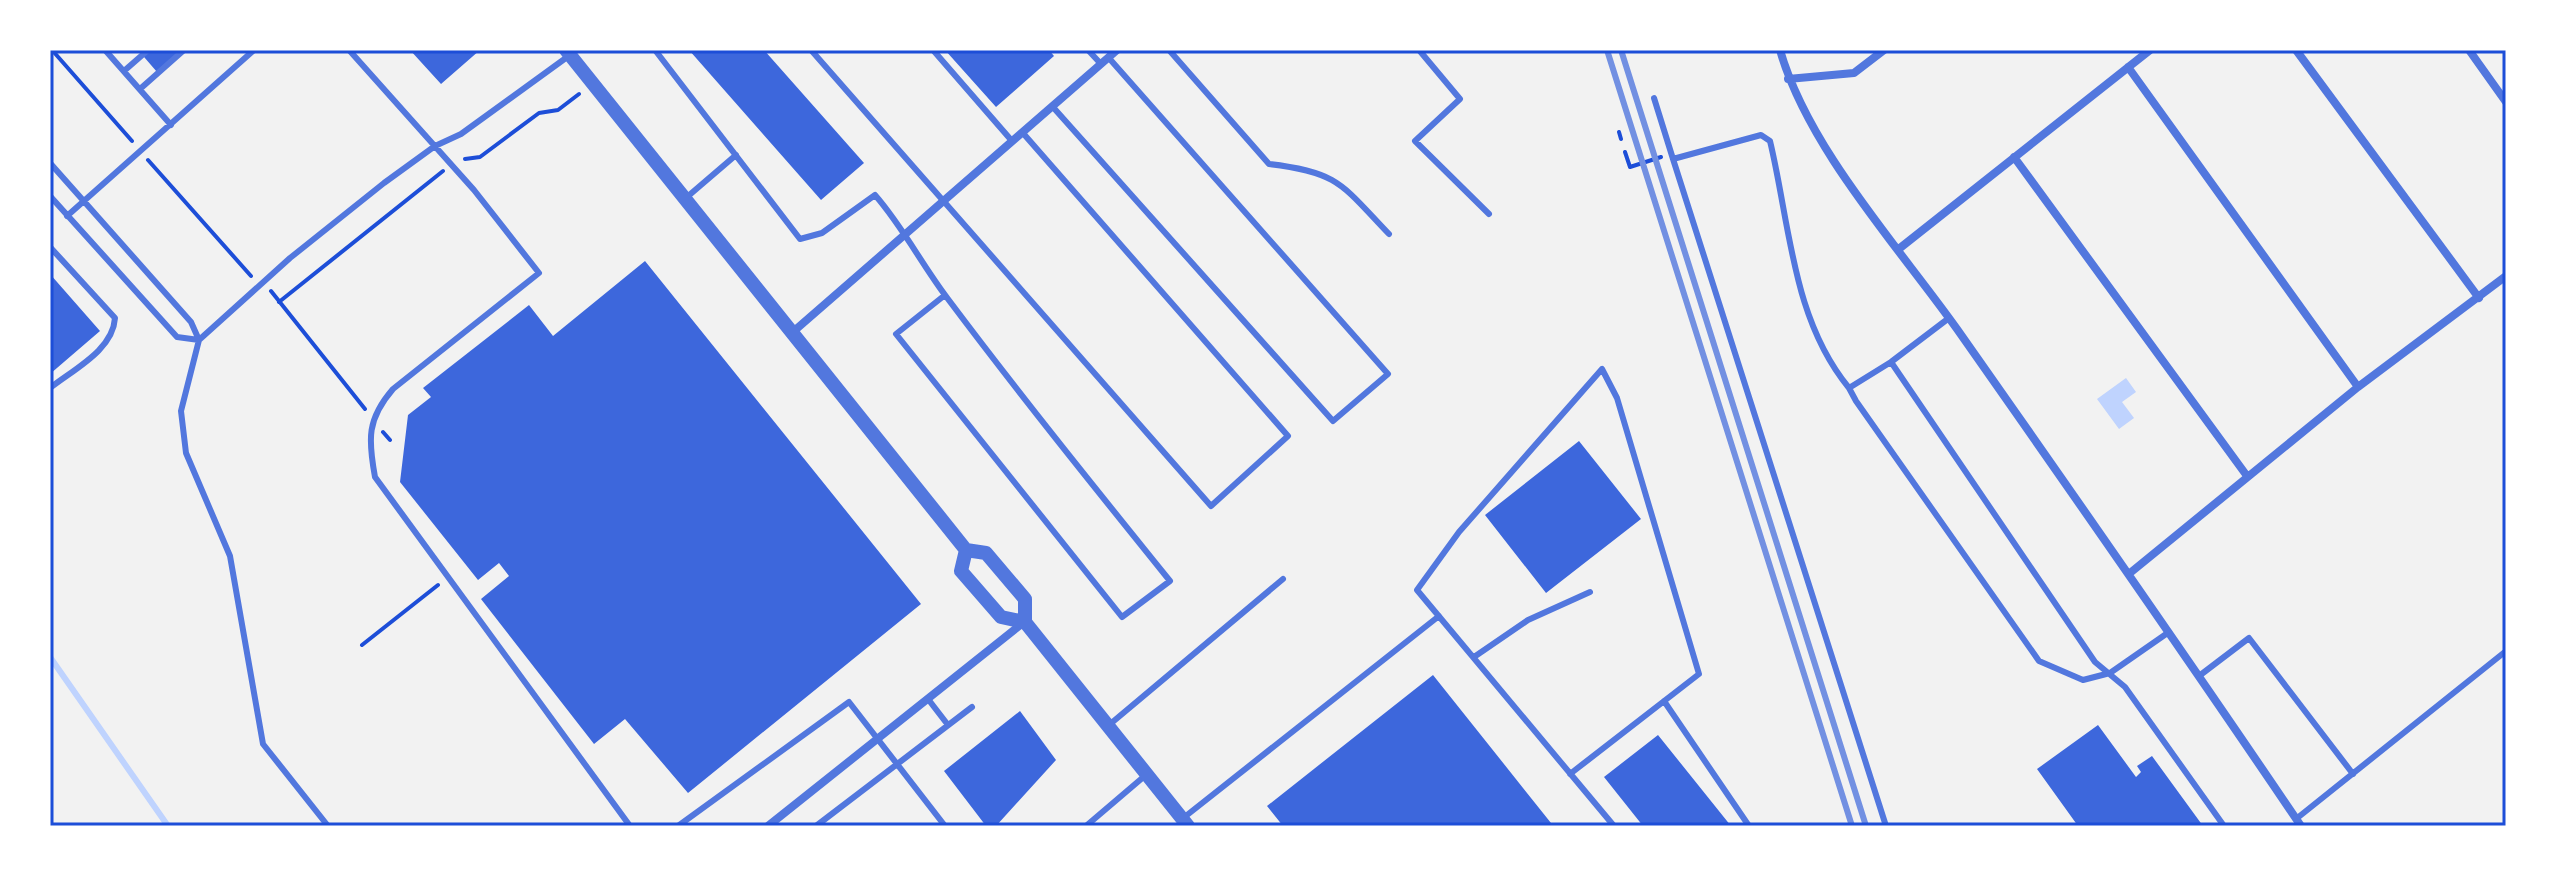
<svg xmlns="http://www.w3.org/2000/svg" width="2556" height="876" font-family="'Roboto Condensed',sans-serif">
<rect width="100%" height="100%" fill="#f2f2f2"/>
<path fill="#bfd3fe" d="M2126 378 2136 392 2122 402 2134 418 2119 429 2097 399Z"/>
<g fill="none" stroke-linecap="round" stroke-linejoin="round">
<path stroke="#bfd3fe" stroke-width="6" d="M50 657 168 826"/>
</g>
<path fill="#3d67dc" d="M138 50H183L157 72Z
M410 50H480L441 84Z
M689 50H764L864 163 821 200Z
M945 50H1049L1054 56 996 107Z
M645 261 921 604 688 793 625 719 594 744 481 599 509 576 499 563 478 580 400 482 408 415 431 397 423 388 529 305 553 336Z
M50 274 100 331 50 374Z
M1579 441 1641 519 1546 593 1485 515Z
M1433 675 1551 823 1547 826H1283L1267 806Z
M1020 711 1056 760 996 826H986L944 771Z
M2098 725 2136 777 2141 772 2137 766 2152 756 2203 826H2078L2037 769Z
M1658 735 1731 826H1643L1604 777Z"/>
<g fill="none" stroke-linecap="round" stroke-linejoin="round">
<path stroke="#1d4ed8" stroke-width="4" d="M52 50 132 141
M1619 132 1621 139
M1625 152 1630 167 1661 157
M465 159 480 157 539 113 558 110 579 94
M148 160 251 276
M271 291 365 409
M279 302 443 171
M383 432 390 440
M362 645 438 585"/>
<path stroke="#5277de" stroke-width="6" d="M105 50 171 125
M349 50 474 190 539 273 393 389C367 419 368 439 375 477L630 826
M655 50 800 239 822 233 875 195C903 227 922 265 948 299 1020 395 1095 488 1170 581L1122 617 896 334 945 295
M811 50 1211 506 1288 436 1022 132
M933 50 1012 141
M1088 50 1101 64
M1169 50 1269 164C1339 172 1342 185 1389 234
M1419 50 1460 99 1415 141 1489 214
M124 71 148 50
M140 89 184 50
M1654 98 1673 159
M1052 106 1333 421 1388 374 1108 57
M50 163 191 322 199 340 177 337 50 196
M687 197 736 155
M67 216 254 50
M50 247 115 318C113 350 74 369 50 388
M1949 318 1891 362 1849 388 1856 401 2039 661 2083 680 2110 673 2169 632
M1891 362 2095 662 2125 687 2224 826
M1849 388C1792 319 1790 224 1770 141L1761 135 1673 159 1886 826
M1474 657 1528 620 1590 592
M2199 676 2249 638 2353 774
M928 699 948 725
M1664 701 1749 826
M1109 725 1283 579
M1570 774 1699 674 1617 398 1602 369 1459 532 1417 590 1614 826
M1182 819 1439 616
M2296 819 2506 651
M328 826 263 744 230 556 186 453 181 411 199 340 290 258 384 183 435 146 461 134 570 55
M678 826 849 702 945 826
M816 826 972 707
M1086 826 1147 774"/>
<path stroke="#5277de" stroke-width="8" d="M1780 50C1808 148 1898 246 1957 329 2073 494 2188 659 2301 826
M2296 50 2479 298
M2469 50 2506 102
M2128 67 2358 387
M1788 79 1854 73 1884 50
M2014 157 2247 476
M1900 248 2150 50
M794 331 1117 50
M2130 573 2358 387 2506 276
M768 826 1024 622"/>
<path stroke="#5277de" stroke-width="14" d="M566 50 966 550 986 553 1025 599V622L1001 617 961 571 966 550
M1025 622 1188 826"/>
<path stroke="#7290e2" stroke-width="6" d="M1607 50 1852 826
M1621 50 1866 826"/>
</g>
<rect width="2556" height="876" fill="none" stroke="#ffffff" stroke-width="104"/>
<rect x="52" y="52" width="2452" height="772" fill="none" stroke="#1d4ed8" stroke-width="3"/>
</svg>
